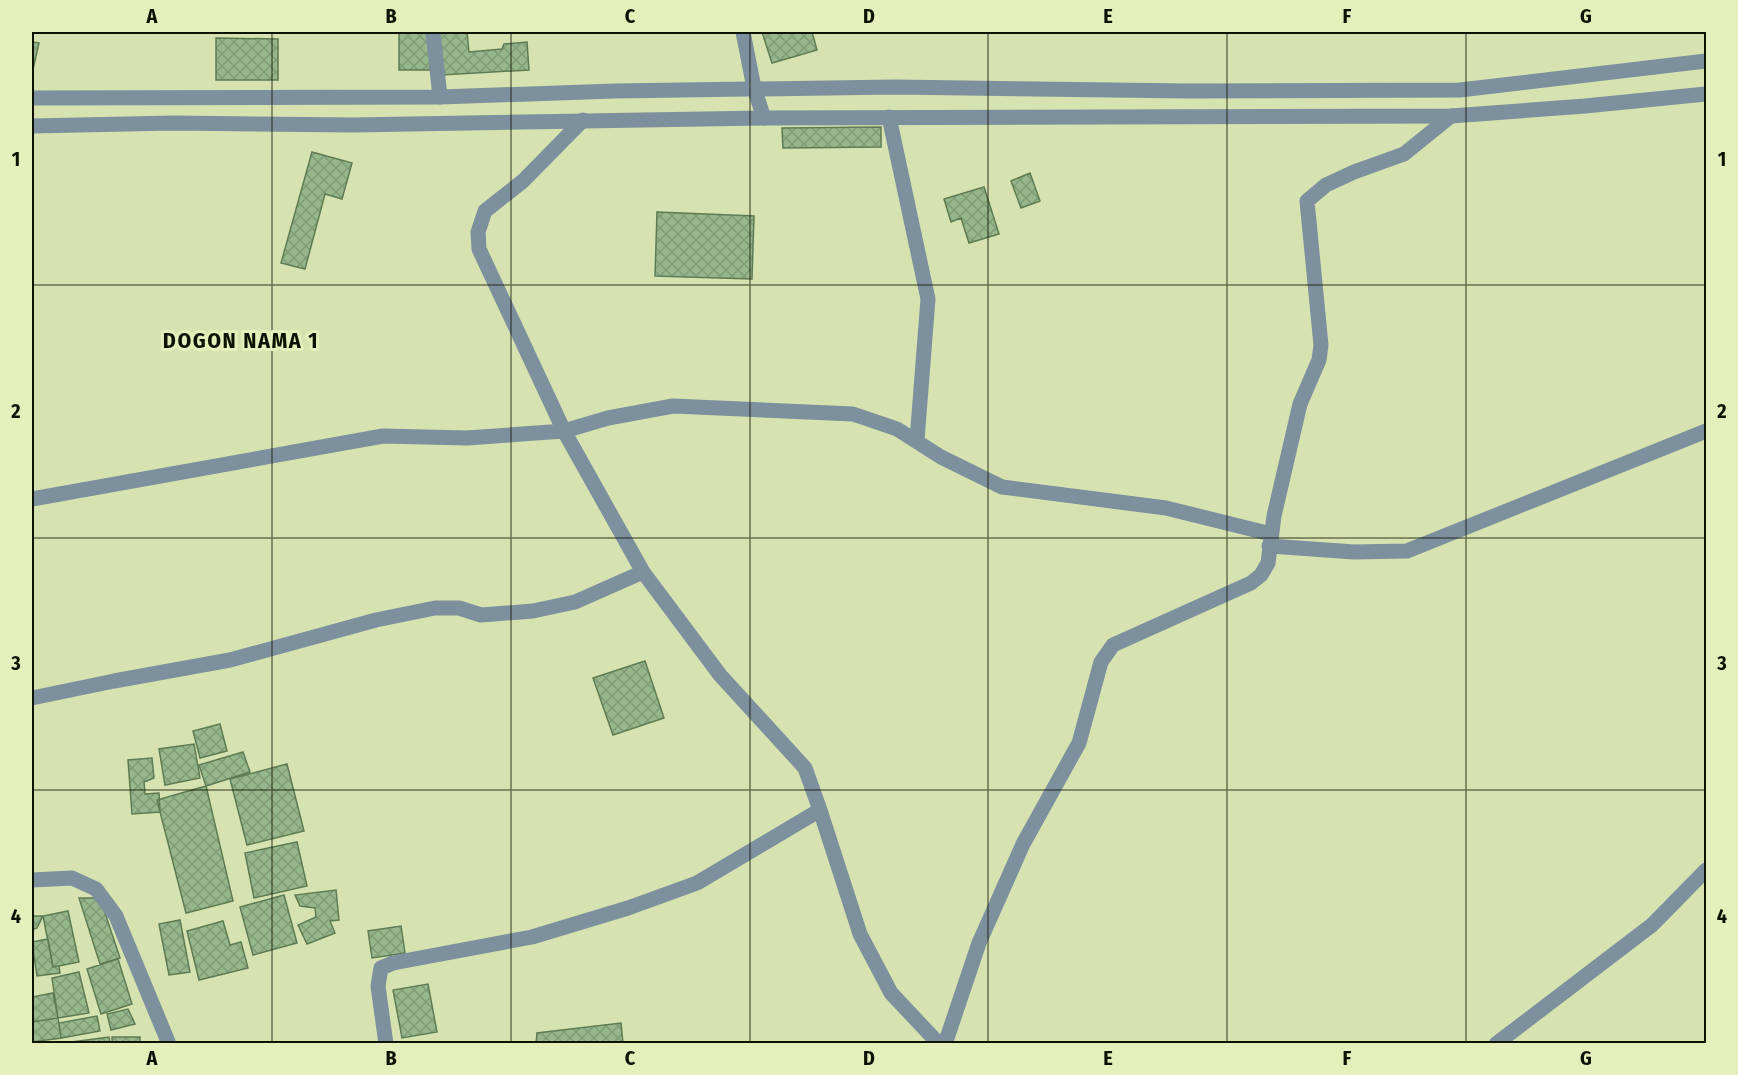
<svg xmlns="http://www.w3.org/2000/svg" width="1738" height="1075" font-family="'Fira Sans Condensed',sans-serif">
<defs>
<pattern id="building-cross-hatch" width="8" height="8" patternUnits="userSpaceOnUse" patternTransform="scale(1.5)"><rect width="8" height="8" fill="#96b78c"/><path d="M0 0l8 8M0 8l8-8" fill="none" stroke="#809c77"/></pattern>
</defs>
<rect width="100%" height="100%" fill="#d6e2af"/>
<path fill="url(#building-cross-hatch)" stroke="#5e7c54" stroke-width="1.5" d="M399 32H430V70H399Z
M438 32H467L469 52 502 49 504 44 527 42 529 70 441 75Z
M762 32H812L817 50 772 63Z
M216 38 278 39V80H216Z
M32 42 39 43 32 74Z
M881 127V147L783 148 782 128Z
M312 152 352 163 342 199 325 194 305 269 281 263Z
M1030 173 1040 201 1021 208 1011 181Z
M984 187 999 234 969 243 961 218 951 222 944 199Z
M657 212 754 216 752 279 655 276Z
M645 661 664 718 613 735 593 678Z
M220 724 227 751 200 758 193 731Z
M194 744 200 778 165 785 159 749Z
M243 752 250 772 206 786 199 765Z
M152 758 154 778 144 782 145 794 159 793 160 812 132 814 128 760Z
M287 764 304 831 247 845 230 779Z
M206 786 233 901 186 913 157 800Z
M297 842 307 886 254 898 245 853Z
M336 890 339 920 330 921 335 933 307 944 298 925 316 917 315 908 300 906 295 895Z
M284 895 297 943 253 955 240 907Z
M79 898H100L120 958 100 964Z
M68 911 79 962 53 967 43 916Z
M32 916H43L37 928 32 930Z
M180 920 190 972 169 975 159 924Z
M223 921 230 945 241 942 248 968 199 980 187 931Z
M401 926 405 953 372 958 368 931Z
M48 939 53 967 59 966 60 973 37 976 32 942Z
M118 959 132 1004 101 1014 87 969Z
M79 972 89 1013 58 1018 52 978Z
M428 984 437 1032 402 1038 393 990Z
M53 993 58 1018 32 1022V997Z
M128 1009 135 1024 111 1030 107 1014Z
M97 1016 100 1031 61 1038 59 1023Z
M58 1018 61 1038 32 1042V1022Z
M621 1023 623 1044H536L537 1033Z
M109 1037 110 1044H64V1043Z
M112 1037H140V1044H112Z"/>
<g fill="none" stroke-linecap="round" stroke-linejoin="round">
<path stroke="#7c909e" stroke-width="15" d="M433 32 440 97
M743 32 754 88 764 118
M889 117 928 299 917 440
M583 120 523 181 485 211 478 232 479 249 564 431 643 572 720 675 805 768 820 810 860 934 891 993 939 1044
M32 499 383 436 467 438 564 431 608 418 673 406 853 414 897 429 941 457 1002 487 1166 508 1271 534
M1269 546 1354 552 1407 551 1706 431
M32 698 114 681 230 660 376 620 435 608H459L481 615 533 611 575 602 643 572
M32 880 72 878 96 889 116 916 169 1044
M386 1044 378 986 381 968 393 963 532 937 628 908 697 883 820 810
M945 1044 979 943 1023 844 1079 743 1101 662 1113 645 1251 583 1261 575 1268 563 1274 516 1300 404 1319 360 1321 345 1307 201 1326 185 1354 172 1404 154 1451 116
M1496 1044 1652 925 1706 870"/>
<path stroke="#7c909e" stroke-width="15" d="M32 98 440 97 615 91 895 87 1189 91 1460 90 1706 61
M32 126 174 123 354 125 764 118 1451 116 1585 106 1706 94"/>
</g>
<path fill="none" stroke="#0e1202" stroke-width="1.5" stroke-opacity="0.55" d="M272 32V1044M511 32V1044M750 32V1044M988 32V1044M1227 32V1044M1466 32V1044M32 285H1706M32 538H1706M32 790H1706"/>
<g text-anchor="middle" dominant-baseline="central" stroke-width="6" stroke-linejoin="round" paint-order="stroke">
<g font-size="22" font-weight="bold" letter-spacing="1.5" fill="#0e1202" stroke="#e3f0bc">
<text x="241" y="340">DOGON NAMA 1</text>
</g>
</g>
<rect width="1738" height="1075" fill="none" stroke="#e3f0bc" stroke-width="66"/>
<rect x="33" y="33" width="1672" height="1009" fill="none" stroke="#0e1202" stroke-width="2"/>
<g font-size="20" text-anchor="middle" font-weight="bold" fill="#0e1202">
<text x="152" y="23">A</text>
<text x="391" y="23">B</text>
<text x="630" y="23">C</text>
<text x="869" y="23">D</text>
<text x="1108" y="23">E</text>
<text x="1347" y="23">F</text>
<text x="1586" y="23">G</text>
<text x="16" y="166">1</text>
<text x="1722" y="166">1</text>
<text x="16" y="418">2</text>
<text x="1722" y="418">2</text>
<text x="16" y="670">3</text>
<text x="1722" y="670">3</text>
<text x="16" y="923">4</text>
<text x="1722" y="923">4</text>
<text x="152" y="1065">A</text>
<text x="391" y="1065">B</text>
<text x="630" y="1065">C</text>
<text x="869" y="1065">D</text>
<text x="1108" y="1065">E</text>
<text x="1347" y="1065">F</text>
<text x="1586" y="1065">G</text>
</g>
</svg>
